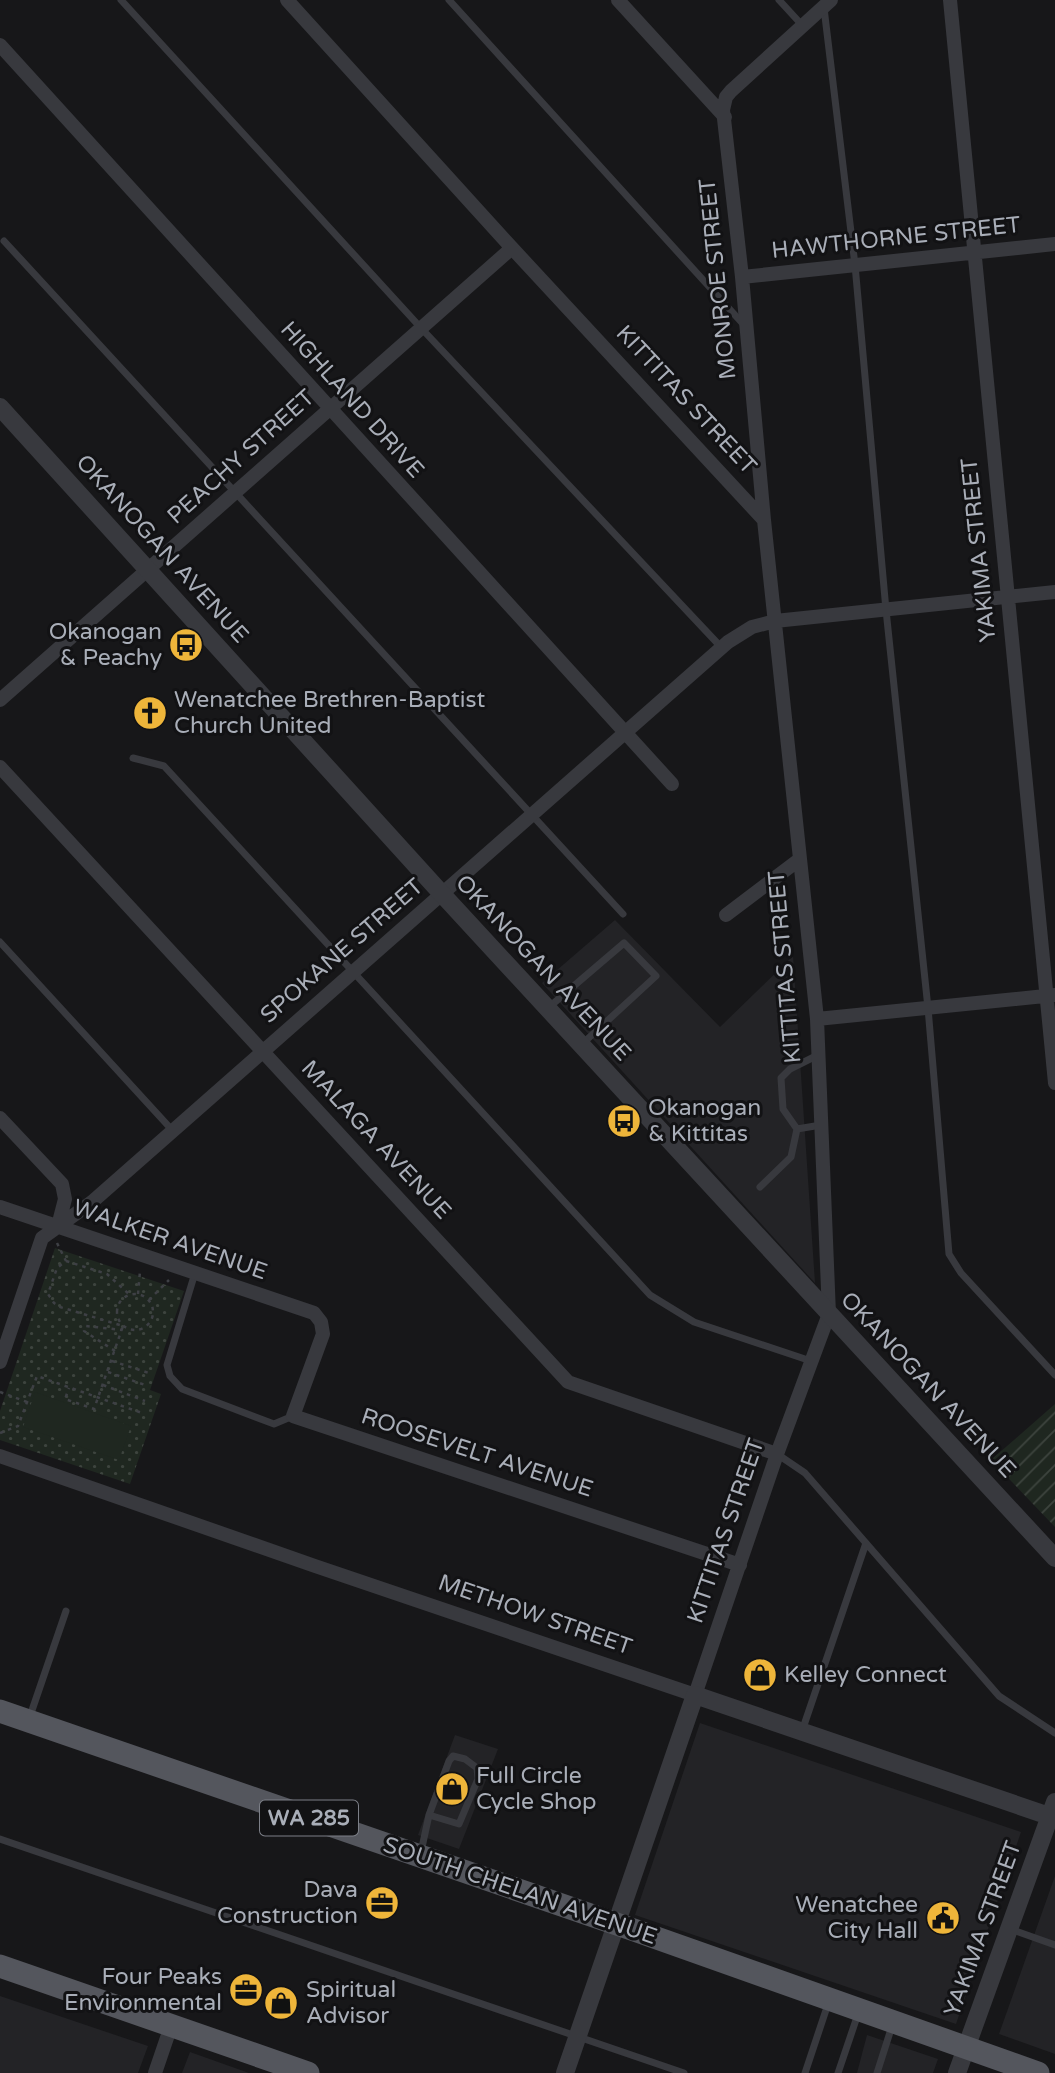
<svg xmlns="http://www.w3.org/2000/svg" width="1055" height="2073" font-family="'Varela Round',sans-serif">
<defs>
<pattern id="grass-dots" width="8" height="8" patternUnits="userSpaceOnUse" patternTransform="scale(1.75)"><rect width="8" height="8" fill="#1f2720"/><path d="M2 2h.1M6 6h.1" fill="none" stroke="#3d443e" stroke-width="1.8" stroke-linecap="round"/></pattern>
<pattern id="garden-furrows" width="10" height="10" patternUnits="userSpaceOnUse" patternTransform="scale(1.75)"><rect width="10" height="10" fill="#1f2720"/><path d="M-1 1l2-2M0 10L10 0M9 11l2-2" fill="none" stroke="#3d443e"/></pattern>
</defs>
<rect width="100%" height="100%" fill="#171719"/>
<path fill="#232326" d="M615 920 720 1027 793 956 815 1283 542 983Z
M700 1723 1021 1832 956 2024 635 1915Z
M455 1735 498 1749 459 1849 418 1835Z
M1055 1876V2054L999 2034Z
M0 1996 148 2046 138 2073H0Z
M867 2035 938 2059 933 2073H857Z
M190 2052 249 2073H182Z"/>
<path fill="url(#grass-dots)" d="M55 1248 184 1291 150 1390 161 1394 130 1484 0 1440V1411Z"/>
<path fill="url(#garden-furrows)" d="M1055 1404V1527L991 1460Z"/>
<path fill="#1f2720" d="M35 1392 131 1426 119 1460 23 1427Z"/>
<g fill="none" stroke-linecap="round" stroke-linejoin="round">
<path stroke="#3e4045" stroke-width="2.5" stroke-dasharray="3.5 5" stroke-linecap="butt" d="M57 1243 66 1261 57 1268 48 1294 54 1303 60 1307 123 1326 94 1409 65 1399 69 1388
M66 1261 107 1274 130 1295
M117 1312a18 18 0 1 1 36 0a18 18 0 1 1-36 0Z
M138 1294 140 1271
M149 1300 169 1280
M115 1351 84 1331 86 1326 122 1330
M112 1361 152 1374
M108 1372 148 1386
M103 1385 145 1401
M0 1392 27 1402
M0 1433 18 1426 37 1376 142 1413"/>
<path stroke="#38393e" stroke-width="7" d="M121 0 421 328 721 647
M449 0 744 325
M779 0 802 25
M824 8 855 265 886 610 928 1008 949 1254 961 1273 1055 1375
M4 241 623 914
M133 758 164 766 650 1295 694 1322 811 1361
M0 942 173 1131
M548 1008 624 943 656 976 581 1045
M818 1055 790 1069 781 1078 783 1109 797 1129 821 1125
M760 1187 791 1157 797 1129
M195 1273 167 1365 170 1376 182 1389 274 1424 293 1416
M777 1454 805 1473 999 1696 1055 1733
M29 1719 66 1611
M802 1731 866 1543
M0 1839 684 2073
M421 1852 429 1815 459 1824 478 1779 477 1768 465 1759 453 1756 449 1761 429 1815
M1010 1929 1055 1945
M805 2073 828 2004
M838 2073 858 2014
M877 2073 892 2026"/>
<path stroke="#38393e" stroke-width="14" d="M287 0 512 248 764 520
M618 0 725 117
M950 0 1055 1083
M0 45 672 784
M742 277 1055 244
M0 700 512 248
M0 767 568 1382 777 1454
M726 915 800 859
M817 1019 1055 995
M0 1118 62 1184 65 1199 58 1226
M0 1207 314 1313 321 1322 323 1334 293 1416 740 1565
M0 1362 42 1238 92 1202 728 642 752 627 775 621 1055 592
M0 1456 315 1566 695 1695 777 1454 829 1314 817 1019 764 520 742 277 723 110 726 97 731 91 831 0
M155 2073 171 2026"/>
<path stroke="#38393e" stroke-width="18" d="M0 407 442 894 1055 1558
M565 2073 695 1695 1055 1818
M957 2073 1055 1802"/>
<path stroke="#54565d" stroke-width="23" d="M0 1711 634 1930 1038 2073
M0 1966 308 2073"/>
</g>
<defs>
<g id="bus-disc" transform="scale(1.75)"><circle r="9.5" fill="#eeb53a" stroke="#121214"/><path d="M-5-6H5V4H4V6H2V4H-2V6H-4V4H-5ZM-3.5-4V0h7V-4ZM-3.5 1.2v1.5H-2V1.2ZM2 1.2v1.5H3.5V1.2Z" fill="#111"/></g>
<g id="church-disc" transform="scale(1.75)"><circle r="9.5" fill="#eeb53a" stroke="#121214"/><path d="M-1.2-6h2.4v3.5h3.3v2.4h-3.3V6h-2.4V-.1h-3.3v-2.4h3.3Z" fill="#111"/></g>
<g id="shop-disc" transform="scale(1.75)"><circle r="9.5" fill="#eeb53a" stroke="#121214"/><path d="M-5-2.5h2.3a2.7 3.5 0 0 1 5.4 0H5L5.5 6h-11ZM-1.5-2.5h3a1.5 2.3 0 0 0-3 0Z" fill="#111"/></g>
<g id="office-disc" transform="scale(1.75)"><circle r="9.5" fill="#eeb53a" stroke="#121214"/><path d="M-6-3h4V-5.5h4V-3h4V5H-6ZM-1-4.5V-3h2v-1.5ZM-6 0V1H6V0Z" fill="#111"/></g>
<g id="civic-disc" transform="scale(1.75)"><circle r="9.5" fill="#eeb53a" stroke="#121214"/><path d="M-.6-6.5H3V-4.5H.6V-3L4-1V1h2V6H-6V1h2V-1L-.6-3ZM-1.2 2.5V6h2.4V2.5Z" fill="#111"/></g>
</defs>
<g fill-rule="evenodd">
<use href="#bus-disc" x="186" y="645"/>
<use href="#church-disc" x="150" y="713"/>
<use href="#bus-disc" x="624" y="1121"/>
<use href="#shop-disc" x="760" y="1675"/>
<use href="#shop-disc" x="452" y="1789"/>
<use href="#office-disc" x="382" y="1903"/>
<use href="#civic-disc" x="943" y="1918"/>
<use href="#office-disc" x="246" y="1990"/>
<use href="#shop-disc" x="281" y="2003"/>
</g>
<g text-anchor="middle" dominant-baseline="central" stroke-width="6" stroke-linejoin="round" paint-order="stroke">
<rect fill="#121214" stroke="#7c7f87" stroke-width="2" x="260" y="1800.5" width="98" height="35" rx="5"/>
<g font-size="21" font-weight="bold" fill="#a9aeb8">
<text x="309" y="1818">WA 285</text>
</g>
<g font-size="23" fill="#a9aeb8" stroke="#121214">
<text transform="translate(896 238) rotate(-6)">HAWTHORNE STREET</text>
<text transform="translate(718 279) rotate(-96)">MONROE STREET</text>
<text transform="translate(352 400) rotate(48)">HIGHLAND DRIVE</text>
<text transform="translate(686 400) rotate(47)">KITTITAS STREET</text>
<text transform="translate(241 457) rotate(-42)">PEACHY STREET</text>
<text transform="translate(162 549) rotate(48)">OKANOGAN AVENUE</text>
<text transform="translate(979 550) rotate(-96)">YAKIMA STREET</text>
<text transform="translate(342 951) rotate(-41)">SPOKANE STREET</text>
<text transform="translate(785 967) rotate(-95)">KITTITAS STREET</text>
<text transform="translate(543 968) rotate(47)">OKANOGAN AVENUE</text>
<text transform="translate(376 1140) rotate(47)">MALAGA AVENUE</text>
<text transform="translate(170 1240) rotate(19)">WALKER AVENUE</text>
<text transform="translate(928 1385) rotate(47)">OKANOGAN AVENUE</text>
<text transform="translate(477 1453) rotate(18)">ROOSEVELT AVENUE</text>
<text transform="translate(726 1531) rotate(-71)">KITTITAS STREET</text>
<text transform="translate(535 1615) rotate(19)">METHOW STREET</text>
<text transform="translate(520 1891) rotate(19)">SOUTH CHELAN AVENUE</text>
<text transform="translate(983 1929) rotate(-70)">YAKIMA STREET</text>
</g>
<g font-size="23" fill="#a9aeb8" stroke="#121214" text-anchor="start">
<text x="162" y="632" text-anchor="end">Okanogan<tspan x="162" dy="26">&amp; Peachy</tspan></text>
<text x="174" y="700">Wenatchee Brethren-Baptist<tspan x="174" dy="26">Church United</tspan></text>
<text x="648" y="1108">Okanogan<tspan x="648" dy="26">&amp; Kittitas</tspan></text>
<text x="784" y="1675">Kelley Connect</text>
<text x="476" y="1776">Full Circle<tspan x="476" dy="26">Cycle Shop</tspan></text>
<text x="358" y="1890" text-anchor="end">Dava<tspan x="358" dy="26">Construction</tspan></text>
<text x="918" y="1905" text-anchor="end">Wenatchee<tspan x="918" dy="26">City Hall</tspan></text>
<text x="222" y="1977" text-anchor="end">Four Peaks<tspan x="222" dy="26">Environmental</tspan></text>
<text x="306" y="1990">Spiritual<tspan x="306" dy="26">Advisor</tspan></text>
</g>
</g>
</svg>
